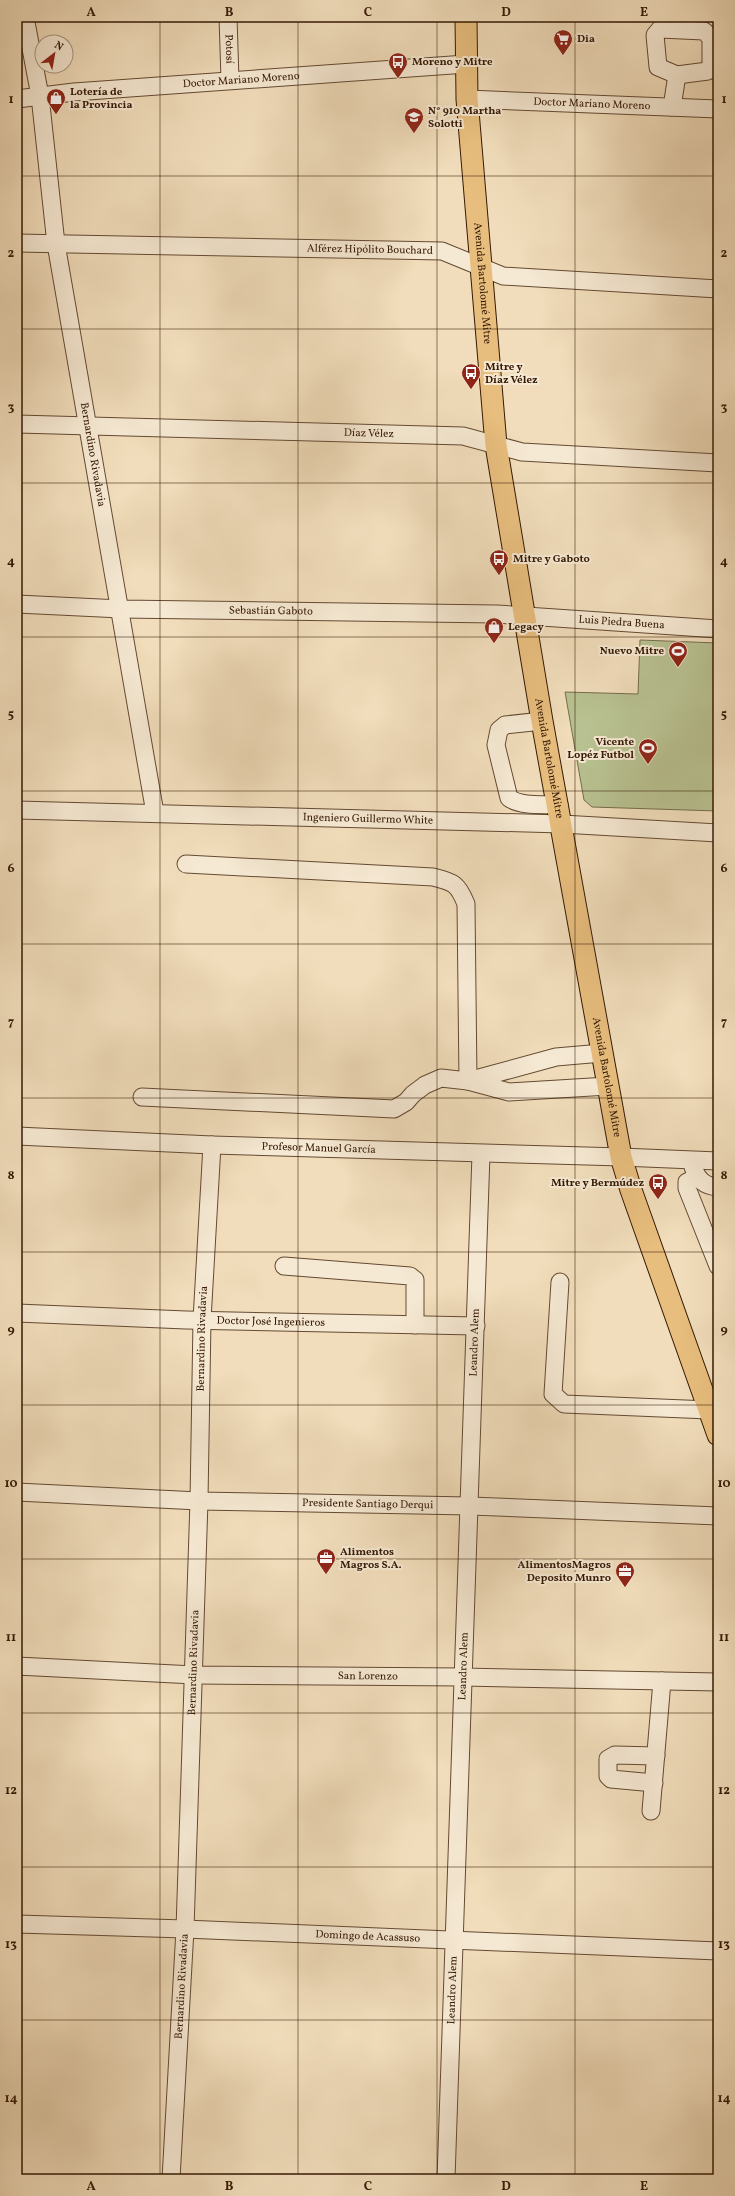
<svg xmlns="http://www.w3.org/2000/svg" width="735" height="2196" font-family="Vollkorn,serif">
<rect width="100%" height="100%" fill="#f1ddbb"/>
<filter id="stains"><feTurbulence type="fractalNoise" baseFrequency=".005" numOctaves="4"/><feColorMatrix values="0 0 0 0 .2 0 0 0 0 .09 0 0 0 0 .02 0 0 0 .5 -.17"/></filter>
<radialGradient id="worn" r=".72"><stop offset=".6" stop-color="#630" stop-opacity="0"/><stop offset="1" stop-color="#630" stop-opacity=".3"/></radialGradient>
<path fill="#b8c191" stroke="#766d4b" d="M640 640 718 643V811L592 807 584 800 565 692 638 694Z"/>
<g fill="none" stroke-linecap="round" stroke-linejoin="round">
<g stroke="#644a32" stroke-width="19">
<g id="minor">
<path id="s1" d="M25 17 40 96 56 244 155 813"/>
<path id="s2" d="M228 17 230 80"/>
<path d="M660 29 704 31 711 38V67L708 71 677 75 658 67 655 35Z"/>
<path id="s3" d="M17 99 74 92 466 64"/>
<path id="s4" d="M467 99 718 109"/>
<path d="M672 107 677 75"/>
<path id="s5" d="M17 243 442 251 503 276 718 289"/>
<path id="s6" d="M17 424 463 436 522 452 718 463"/>
<path id="s7" d="M17 604 121 609 497 614 718 629"/>
<path d="M542 721 505 725 499 730 496 745 509 798C522 807 543 804 559 805"/>
<path id="s8" d="M17 810 562 824 718 833"/>
<path d="M186 864 433 877C454 882 458 884 466 904L468 1081 509 1092 608 1086"/>
<path d="M142 1097 394 1109 406 1102 413 1094 425 1085 441 1078 468 1081 556 1057 602 1053"/>
<path id="s9" d="M17 1136 212 1145 621 1157 718 1161"/>
<path d="M693 1167C698 1180 704 1186 718 1187"/>
<path d="M697 1177 687 1182V1188L718 1266"/>
<path d="M284 1266 410 1276 415 1280V1325"/>
<path d="M560 1282 553 1394 564 1404 709 1410"/>
<path id="s10" d="M17 1313 186 1320 476 1326"/>
<path id="s11" d="M17 1492 199 1501 470 1506 718 1516"/>
<path id="s12" d="M17 1666 194 1675 463 1677 718 1682"/>
<path d="M654 1783 611 1779 608 1776V1759L615 1755 656 1756"/>
<path d="M651 1811 662 1681"/>
<path id="s13" d="M17 1924 185 1929 718 1951"/>
<path id="s14" d="M171 2179 185 1929 199 1501 202 1320 212 1145"/>
<path id="s15" d="M446 2179 481 1154"/>
</g>
</g>
<g stroke="#351905" stroke-width="23">
<g id="major">
<path id="s16" d="M466 17 467 99 496 445 542 721 621 1157 631 1190 718 1435"/>
</g>
</g>
<use href="#minor" stroke="#f6e9d3" stroke-width="17"/>
<use href="#major" stroke="#e8be7e" stroke-width="21"/>
</g>
<path fill="none" stroke="#351905" stroke-width="1" stroke-opacity="0.55" d="M160 17V2179M298 17V2179M437 17V2179M575 17V2179M17 176H718M17 329H718M17 483H718M17 637H718M17 791H718M17 944H718M17 1098H718M17 1252H718M17 1405H718M17 1559H718M17 1713H718M17 1867H718M17 2020H718"/>
<defs>
<g id="supermarket-pin" transform="scale(1)"><path d="M0 17L-7.5 6A9.5 9.5 0 1 1 7.5 6Z" fill="#8f2418" stroke="#f6e9d3"/><path d="M-6-5.5h2.5l.6 2H6L4.5 2H-2.5L-4.4-4H-6ZM-1.5 3.2a1.3 1.3 0 1 0 .1 0ZM3 3.2a1.3 1.3 0 1 0 .1 0Z" fill="#fff"/></g>
<g id="bus-pin" transform="scale(1)"><path d="M0 17L-7.5 6A9.5 9.5 0 1 1 7.5 6Z" fill="#8f2418" stroke="#f6e9d3"/><path d="M-5-6H5V4H4V6H2V4H-2V6H-4V4H-5ZM-3.5-4V0h7V-4ZM-3.5 1.2v1.5H-2V1.2ZM2 1.2v1.5H3.5V1.2Z" fill="#fff"/></g>
<g id="shop-pin" transform="scale(1)"><path d="M0 17L-7.5 6A9.5 9.5 0 1 1 7.5 6Z" fill="#8f2418" stroke="#f6e9d3"/><path d="M-5-2.5h2.3a2.7 3.5 0 0 1 5.4 0H5L5.5 6h-11ZM-1.5-2.5h3a1.5 2.3 0 0 0-3 0Z" fill="#fff"/></g>
<g id="school-pin" transform="scale(1)"><path d="M0 17L-7.5 6A9.5 9.5 0 1 1 7.5 6Z" fill="#8f2418" stroke="#f6e9d3"/><path d="M0-5L7-2L0 1L-7-2ZM-4 1L0 2.5L4 1V4Q0 6-4 4Z" fill="#fff"/></g>
<g id="stadium-pin" transform="scale(1)"><path d="M0 17L-7.5 6A9.5 9.5 0 1 1 7.5 6Z" fill="#8f2418" stroke="#f6e9d3"/><path d="M0-5a6.5 5 0 1 0 0 10a6.5 5 0 1 0 0-10ZM-3.5-1.8h7v3.6h-7Z" fill="#fff"/></g>
<g id="office-pin" transform="scale(1)"><path d="M0 17L-7.5 6A9.5 9.5 0 1 1 7.5 6Z" fill="#8f2418" stroke="#f6e9d3"/><path d="M-6-3h4V-5.5h4V-3h4V5H-6ZM-1-4.5V-3h2v-1.5ZM-6 0V1H6V0Z" fill="#fff"/></g>
</defs>
<g fill-rule="evenodd">
<use href="#supermarket-pin" x="563" y="39"/>
<use href="#bus-pin" x="398" y="62"/>
<use href="#shop-pin" x="56" y="98"/>
<use href="#school-pin" x="414" y="117"/>
<use href="#bus-pin" x="471" y="373"/>
<use href="#bus-pin" x="499" y="559"/>
<use href="#shop-pin" x="494" y="627"/>
<use href="#stadium-pin" x="678" y="651"/>
<use href="#stadium-pin" x="648" y="748"/>
<use href="#bus-pin" x="658" y="1183"/>
<use href="#office-pin" x="326" y="1558"/>
<use href="#office-pin" x="625" y="1571"/>
</g>
<g text-anchor="middle" dominant-baseline="central" stroke-width="4" stroke-linejoin="round" paint-order="stroke">
<g font-size="11" font-weight="bold" fill="#351905" stroke="#f6e9d3" text-anchor="start">
<text x="577" y="39">Dia</text>
<text x="412" y="62">Moreno y Mitre</text>
<text x="70" y="92">Lotería de<tspan x="70" dy="13">la Provincia</tspan></text>
<text x="428" y="111">N° 910 Martha<tspan x="428" dy="13">Solotti</tspan></text>
<text x="485" y="367">Mitre y<tspan x="485" dy="13">Díaz Vélez</tspan></text>
<text x="513" y="559">Mitre y Gaboto</text>
<text x="508" y="627">Legacy</text>
<text x="664" y="651" text-anchor="end">Nuevo Mitre</text>
<text x="634" y="742" text-anchor="end">Vicente<tspan x="634" dy="13">Lopéz Futbol</tspan></text>
<text x="644" y="1183" text-anchor="end">Mitre y Bermúdez</text>
<text x="340" y="1552">Alimentos<tspan x="340" dy="13">Magros S.A.</tspan></text>
<text x="611" y="1565" text-anchor="end">AlimentosMagros<tspan x="611" dy="13">Deposito Munro</tspan></text>
</g>
<g font-size="11" fill="#351905" stroke="#f6e9d3">
<text stroke="none"><textPath href="#s2" startOffset="32">Potosí</textPath></text>
<text stroke="none"><textPath href="#s3" startOffset="225">Doctor Mariano Moreno</textPath></text>
<text stroke="none"><textPath href="#s4" startOffset="125">Doctor Mariano Moreno</textPath></text>
<text stroke="none"><textPath href="#s5" startOffset="353">Alférez Hipólito Bouchard</textPath></text>
<text stroke="none"><textPath href="#s16" startOffset="267">Avenida Bartolomé Mitre</textPath></text>
<text stroke="none"><textPath href="#s6" startOffset="352">Díaz Vélez</textPath></text>
<text stroke="none"><textPath href="#s1" startOffset="443">Bernardino Rivadavia</textPath></text>
<text stroke="none"><textPath href="#s7" startOffset="254">Sebastián Gaboto</textPath></text>
<text stroke="none"><textPath href="#s7" startOffset="605">Luis Piedra Buena</textPath></text>
<text stroke="none"><textPath href="#s16" startOffset="747">Avenida Bartolomé Mitre</textPath></text>
<text stroke="none"><textPath href="#s8" startOffset="351">Ingeniero Guillermo White</textPath></text>
<text stroke="none"><textPath href="#s16" startOffset="1071">Avenida Bartolomé Mitre</textPath></text>
<text stroke="none"><textPath href="#s9" startOffset="302">Profesor Manuel García</textPath></text>
<text stroke="none"><textPath href="#s10" startOffset="254">Doctor José Ingenieros</textPath></text>
<text stroke="none"><textPath href="#s14" startOffset="841">Bernardino Rivadavia</textPath></text>
<text stroke="none"><textPath href="#s15" startOffset="837">Leandro Alem</textPath></text>
<text stroke="none"><textPath href="#s11" startOffset="351">Presidente Santiago Derqui</textPath></text>
<text stroke="none"><textPath href="#s14" startOffset="517">Bernardino Rivadavia</textPath></text>
<text stroke="none"><textPath href="#s15" startOffset="513">Leandro Alem</textPath></text>
<text stroke="none"><textPath href="#s12" startOffset="351">San Lorenzo</textPath></text>
<text stroke="none"><textPath href="#s13" startOffset="351">Domingo de Acassuso</textPath></text>
<text stroke="none"><textPath href="#s14" startOffset="193">Bernardino Rivadavia</textPath></text>
<text stroke="none"><textPath href="#s15" startOffset="189">Leandro Alem</textPath></text>
</g>
</g>
<rect width="735" height="2196" fill="none" stroke="#f1ddbb" stroke-width="44"/>
<g transform="translate(54 54) rotate(31)"><circle r="19" fill="#f6e9d3" stroke="#a99681"/>
<path d="M0-3L7 15L0 10L-7 15Z" fill="#8f2418"/>
<text y="-6" font-size="11" font-weight="bold" text-anchor="middle" fill="#351905">N</text>
</g>
<rect x="22" y="22" width="691" height="2152" fill="none" stroke="#351905" stroke-width="1.5"/>
<g font-size="13" text-anchor="middle" font-weight="bold" fill="#351905">
<text x="91" y="16">A</text>
<text x="229" y="16">B</text>
<text x="368" y="16">C</text>
<text x="506" y="16">D</text>
<text x="644" y="16">E</text>
<text x="11" y="103">1</text>
<text x="724" y="103">1</text>
<text x="11" y="257">2</text>
<text x="724" y="257">2</text>
<text x="11" y="411">3</text>
<text x="724" y="411">3</text>
<text x="11" y="565">4</text>
<text x="724" y="565">4</text>
<text x="11" y="718">5</text>
<text x="724" y="718">5</text>
<text x="11" y="872">6</text>
<text x="724" y="872">6</text>
<text x="11" y="1026">7</text>
<text x="724" y="1026">7</text>
<text x="11" y="1179">8</text>
<text x="724" y="1179">8</text>
<text x="11" y="1333">9</text>
<text x="724" y="1333">9</text>
<text x="11" y="1487">10</text>
<text x="724" y="1487">10</text>
<text x="11" y="1641">11</text>
<text x="724" y="1641">11</text>
<text x="11" y="1794">12</text>
<text x="724" y="1794">12</text>
<text x="11" y="1948">13</text>
<text x="724" y="1948">13</text>
<text x="11" y="2102">14</text>
<text x="724" y="2102">14</text>
<text x="91" y="2190">A</text>
<text x="229" y="2190">B</text>
<text x="368" y="2190">C</text>
<text x="506" y="2190">D</text>
<text x="644" y="2190">E</text>
</g>
<rect width="100%" height="100%" filter="url(#stains)"/>
<rect width="100%" height="100%" fill="url(#worn)"/>
</svg>
